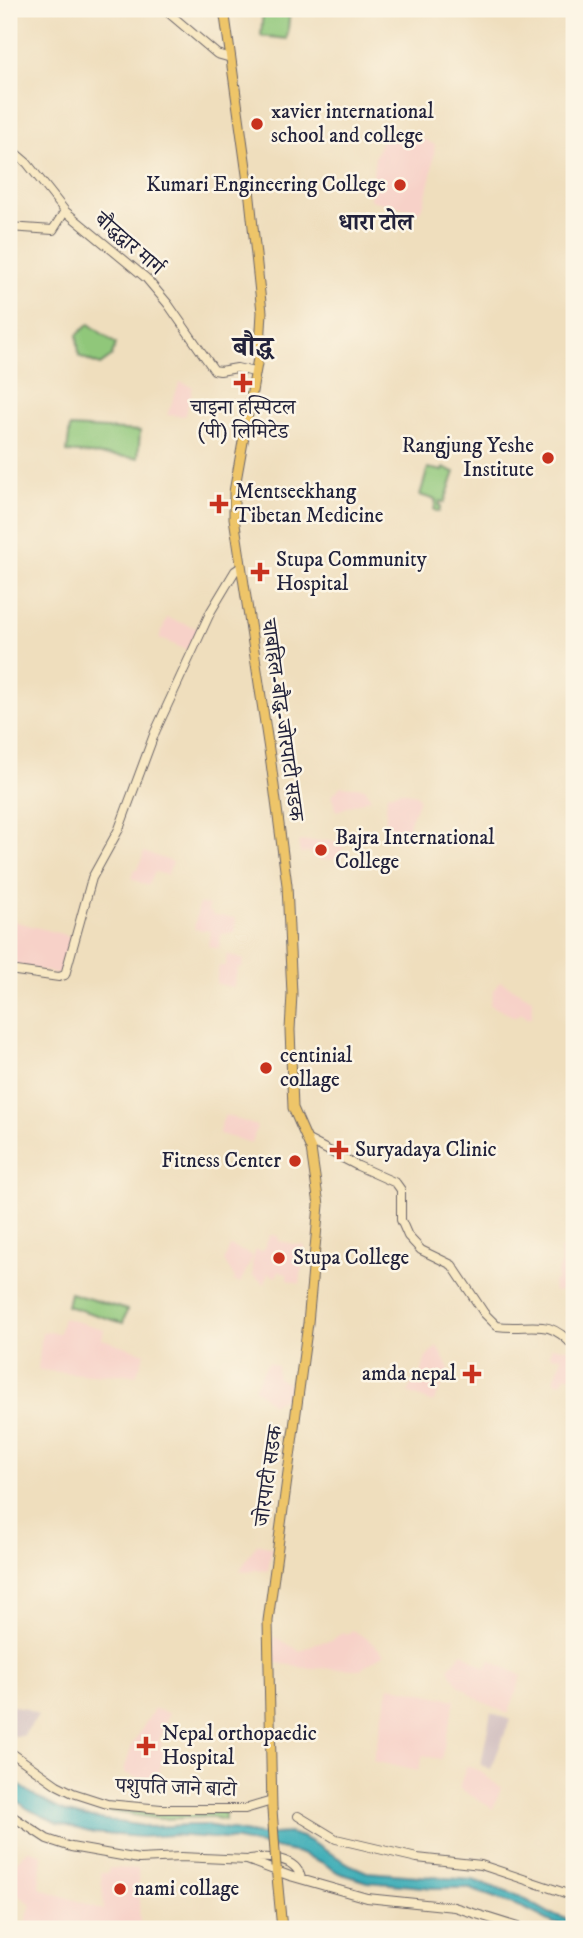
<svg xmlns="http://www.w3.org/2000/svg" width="583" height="1938" font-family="'IM FELL DW Pica','Noto Serif Devanagari',serif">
<rect width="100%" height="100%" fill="#fcf5e5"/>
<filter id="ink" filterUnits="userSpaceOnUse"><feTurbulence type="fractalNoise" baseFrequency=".0143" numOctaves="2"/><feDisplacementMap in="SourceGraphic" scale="14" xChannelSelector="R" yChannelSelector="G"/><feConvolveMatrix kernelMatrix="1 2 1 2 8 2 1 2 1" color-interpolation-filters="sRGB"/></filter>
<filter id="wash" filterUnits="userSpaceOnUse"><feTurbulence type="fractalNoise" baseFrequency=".00686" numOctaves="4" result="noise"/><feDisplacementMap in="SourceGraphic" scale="28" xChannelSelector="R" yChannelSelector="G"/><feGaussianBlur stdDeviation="1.57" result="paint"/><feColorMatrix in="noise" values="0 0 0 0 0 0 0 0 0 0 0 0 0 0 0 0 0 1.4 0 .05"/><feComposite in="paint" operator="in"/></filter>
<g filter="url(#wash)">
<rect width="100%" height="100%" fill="#efdebd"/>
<path fill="#f7d1c8" d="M384 136 423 139 435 145 432 171 424 204 419 212 370 200 375 156Z
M180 382 193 387 185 416 167 415Z
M167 618 202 630 191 652 159 638Z
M341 786 365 788 371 798 337 811 331 796Z
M401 791 416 794 419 799 408 827 399 841 385 830 387 794Z
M306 841H343L342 859 320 860 308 852 300 854 298 842Z
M144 852 173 862 167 875 155 872 148 886 131 878 134 869H138Z
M199 904 209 905 208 912H212V915L236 918 235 933H221L219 949 208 946 211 931 194 929Z
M9 920 73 937 62 975 9 964Z
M227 955 244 959 242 968H238L233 988 216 983 219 966H225Z
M500 981 532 999V1017H527L521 1013 515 1017 490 1005 493 992Z
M225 1115 257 1126 252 1143 219 1134 220 1127Z
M270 1235 278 1236 279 1241 305 1246 300 1284 287 1280V1274L279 1271 276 1277 268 1273 265 1284 253 1276 252 1263 256 1249 262 1252Z
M230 1246 253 1256 240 1283 232 1281 235 1279 224 1261Z
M560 1249 574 1250V1289L554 1292 553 1282 557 1280V1272L561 1263Z
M63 1318 104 1329 102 1339 145 1353 136 1376 125 1374 90 1375 38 1370 42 1332 59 1333Z
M437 1346 450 1371 433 1403 408 1393 416 1375H421L425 1359Z
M551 1347 574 1349V1376H565L561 1383 554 1381 562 1357 550 1356Z
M268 1362 277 1366V1378L291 1385 290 1395 272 1404 254 1388Z
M257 1543 272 1548 268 1571 256 1570 249 1572 240 1570Z
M352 1630 368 1639 384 1654 361 1669 305 1668 274 1662V1637L300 1651 316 1643 332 1640 343 1632 348 1634Z
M462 1652 485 1668 490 1660 522 1676 508 1714 479 1700 460 1686 452 1676 449 1668Z
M389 1686 455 1700 441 1760 423 1755 418 1771 373 1761Z
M154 1709 169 1713 159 1741 162 1743 160 1749 164 1751 157 1784 126 1774 124 1770 133 1743Z
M466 1766 478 1770 501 1788 493 1809 459 1788Z
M29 1849 42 1855 39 1888 104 1910 101 1873H108L109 1868 138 1869 140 1929H33L25 1924 31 1904 9 1888V1868Z"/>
<path fill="#d2bfc0" d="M9 1705 25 1708 38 1715 23 1736H9Z
M491 1712 510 1720 491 1769 481 1765Z"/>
<path fill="#90c77a" stroke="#59745a" stroke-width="2" d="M263 9H290L287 39 261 36Z
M89 324 116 344 111 357 100 365 79 356 77 335Z
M70 427 140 431 138 458 67 452Z
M428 468 443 471 444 468 455 472 444 503 440 501 439 505 441 506 439 512 434 510 436 500 420 495Z
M70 1293 127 1310 123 1323 67 1306Z
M109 1806 133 1811 225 1812V1820L211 1817 159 1819 107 1811Z"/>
<path fill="#3cadb7" stroke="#2f6879" stroke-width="2" d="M9 1778 38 1798 65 1812 80 1816 150 1827 190 1825H207L259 1835 289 1833 302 1837 351 1865 367 1872 473 1880 519 1896 551 1914 574 1921V1929H570L565 1924 553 1923 524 1908 467 1888H434L368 1882 339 1873 321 1862 299 1853 237 1840 173 1835 141 1837 93 1833 57 1823 28 1809 9 1795Z"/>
</g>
<g filter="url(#ink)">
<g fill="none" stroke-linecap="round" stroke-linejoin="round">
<g stroke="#6a6468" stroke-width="10">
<path id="secondary" d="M164 9 217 54 231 58
M568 9 574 17
M9 95 12 114 13 151 27 163 65 211 146 278 168 304 214 370 220 371 237 368 254 372
M9 227 53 230 65 211
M9 970 59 977 65 975 92 878 119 829 155 732 211 611 235 571 241 567
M306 1139 358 1166 396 1183 401 1190V1220L408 1236 421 1250 452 1265 484 1313 497 1326C530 1331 548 1315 574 1347
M9 1751 57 1785 73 1793 107 1804 161 1809H245L272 1801
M9 1814 47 1839 71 1847 139 1859 181 1857 247 1860 290 1876 367 1898 454 1907 524 1929
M298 1816 336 1839 417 1858 481 1865 574 1896
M250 1859C269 1856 296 1857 301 1878"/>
</g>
<g stroke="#6a6468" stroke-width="11">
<path id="primary" d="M224 9 249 189 262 312 260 347 234 492V518L271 763 287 885 292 994 290 1030 293 1108 311 1149 319 1205 308 1323 268 1621 272 1809
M276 1866 282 1929"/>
</g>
<use href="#secondary" stroke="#f8e8c3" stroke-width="8"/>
<use href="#primary" stroke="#eec569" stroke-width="9"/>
<g stroke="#6a6468" stroke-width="11" stroke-linecap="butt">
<path id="primary-bridge" d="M272 1809 276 1866"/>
</g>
<use href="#primary-bridge" stroke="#eec569" stroke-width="9"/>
</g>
</g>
<g fill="#c8321e" stroke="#fcf5e5" stroke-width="2.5">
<circle cx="257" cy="124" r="7"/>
<circle cx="400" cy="185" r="7"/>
<path d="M239.5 372.5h7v7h7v7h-7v7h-7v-7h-7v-7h7z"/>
<circle cx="548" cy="458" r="7"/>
<path d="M215.5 493.5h7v7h7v7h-7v7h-7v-7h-7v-7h7z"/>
<path d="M256.5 561.5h7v7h7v7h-7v7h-7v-7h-7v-7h7z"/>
<circle cx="321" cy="850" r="7"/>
<circle cx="266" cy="1068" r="7"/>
<path d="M335.5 1139.5h7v7h7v7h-7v7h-7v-7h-7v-7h7z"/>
<circle cx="295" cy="1161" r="7"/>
<circle cx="279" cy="1258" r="7"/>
<path d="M468.5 1363.5h7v7h7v7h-7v7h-7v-7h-7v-7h7z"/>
<path d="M142.5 1735.5h7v7h7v7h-7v7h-7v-7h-7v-7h7z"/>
<circle cx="120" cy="1889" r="7"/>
</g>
<g text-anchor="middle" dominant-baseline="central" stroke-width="5" stroke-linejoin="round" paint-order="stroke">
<g font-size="21" fill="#22223b" stroke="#fcf5e5" text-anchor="start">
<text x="271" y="112">xavier international<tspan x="271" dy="24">school and college</tspan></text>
<text x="386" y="185" text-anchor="end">Kumari Engineering College</text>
<text x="243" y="408" text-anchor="middle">चाइना हस्पिटल<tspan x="243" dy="24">(पी) लिमिटेड</tspan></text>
<text x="534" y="446" text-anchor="end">Rangjung Yeshe<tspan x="534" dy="24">Institute</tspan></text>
<text x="235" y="492">Mentseekhang<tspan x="235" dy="24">Tibetan Medicine</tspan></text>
<text x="276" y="560">Stupa Community<tspan x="276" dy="24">Hospital</tspan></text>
<text x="335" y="838">Bajra International<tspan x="335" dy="24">College</tspan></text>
<text x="280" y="1056">centinial<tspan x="280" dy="24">collage</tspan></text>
<text x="355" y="1150">Suryadaya Clinic</text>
<text x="281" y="1161" text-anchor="end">Fitness Center</text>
<text x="293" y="1258">Stupa College</text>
<text x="456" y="1374" text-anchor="end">amda nepal</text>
<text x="162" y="1734">Nepal orthopaedic<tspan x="162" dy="24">Hospital</tspan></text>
<text x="134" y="1889">nami collage</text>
</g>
<g font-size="21" fill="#22223b" stroke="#fcf5e5">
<text transform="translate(129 244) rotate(41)">बौद्धद्वार मार्ग</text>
<text transform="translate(282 720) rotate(82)">चाबहिल-बौद्ध-जोरपाटी सडक</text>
<text transform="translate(269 1476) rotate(-82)">जोरपाटी सडक</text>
<text transform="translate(176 1788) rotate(2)">पशुपति जाने बाटो</text>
</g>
<g font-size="23" font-weight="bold" fill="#22223b" stroke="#fcf5e5">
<text x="376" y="223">धारा टोल</text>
</g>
<g font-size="28" font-weight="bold" fill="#22223b" stroke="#fcf5e5">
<text x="253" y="347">बौद्ध</text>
</g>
</g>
<rect width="583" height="1938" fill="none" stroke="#fcf5e5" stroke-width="35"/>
</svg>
